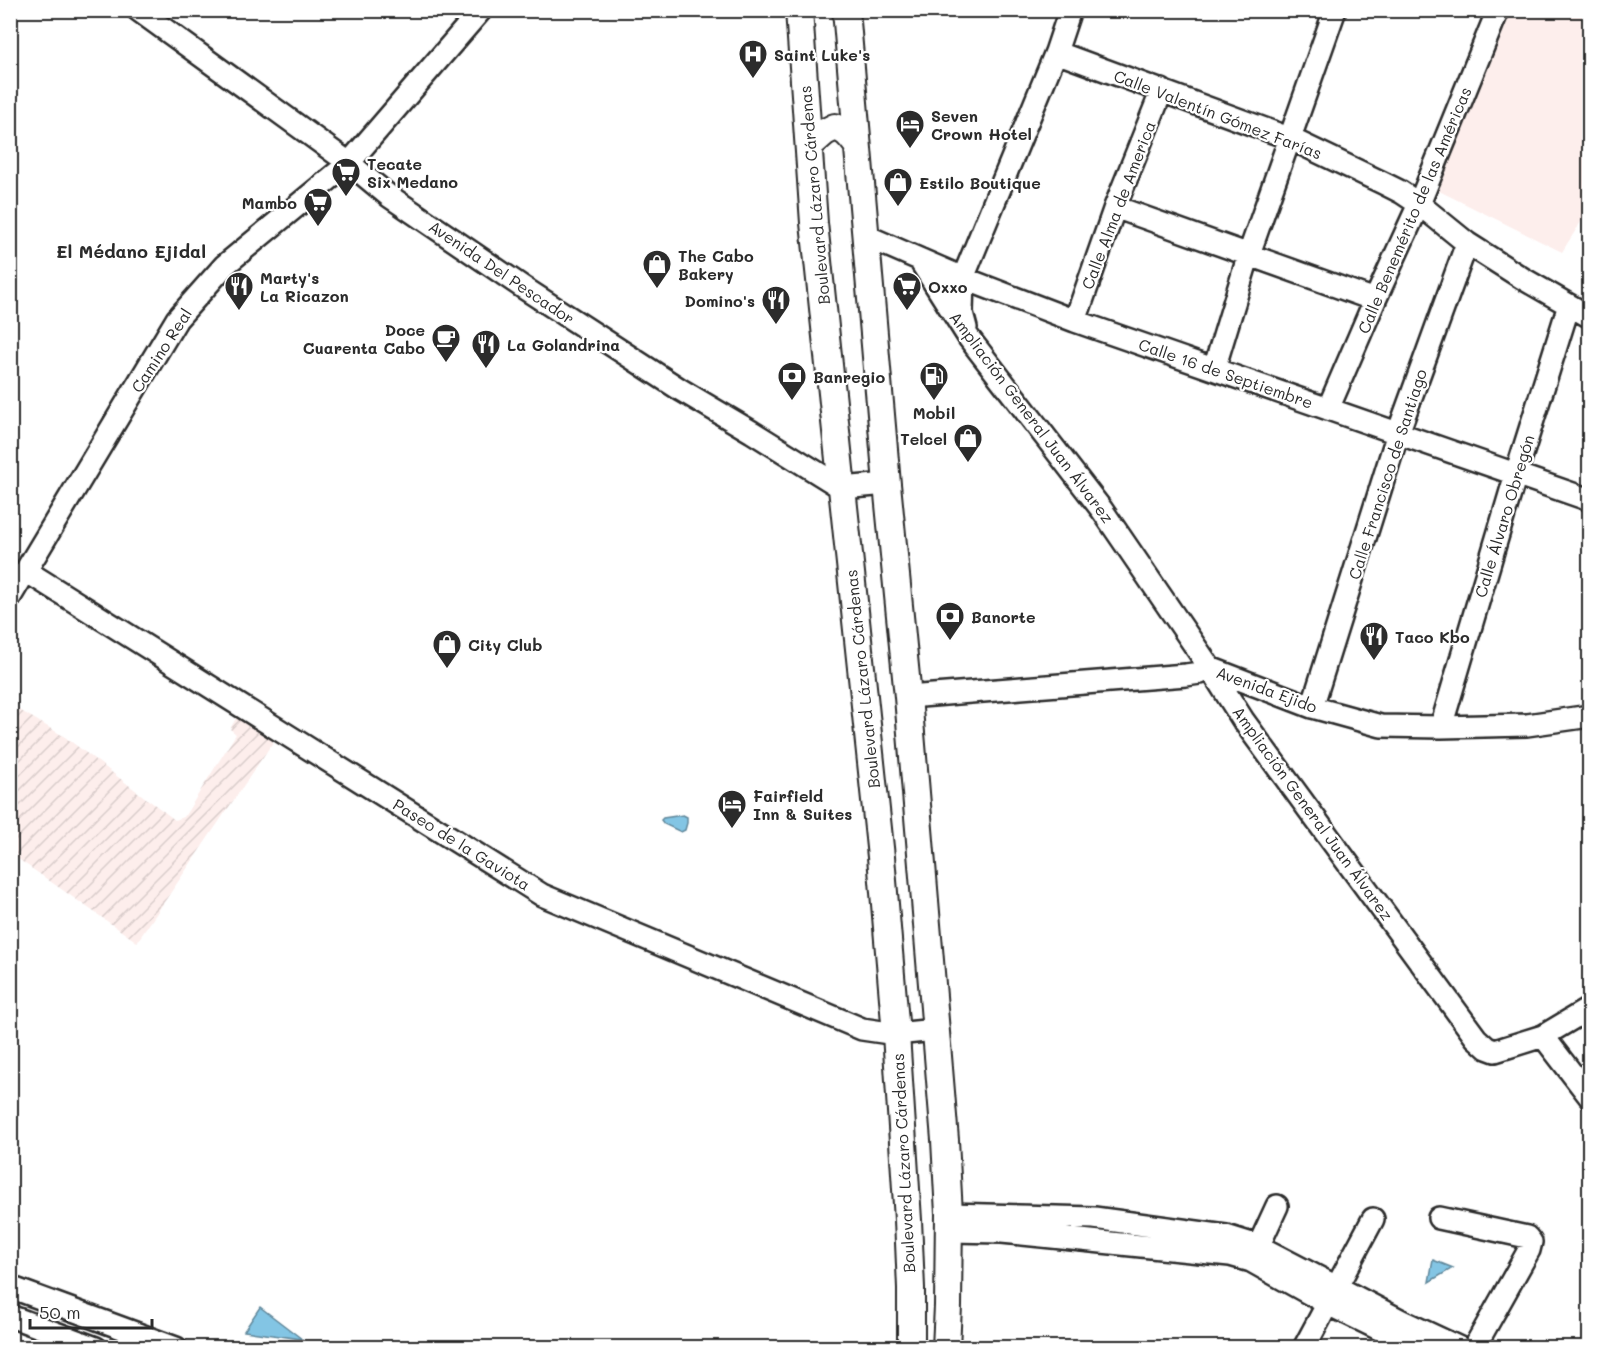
<svg xmlns="http://www.w3.org/2000/svg" width="1600" height="1358" font-family="Mali,sans-serif">
<defs>
<pattern id="industrial-furrows" width="10" height="10" patternUnits="userSpaceOnUse" patternTransform="scale(1.5)"><rect width="10" height="10" fill="#fdeeec"/><path d="M-1 1l2-2M0 10L10 0M9 11l2-2" fill="none" stroke="#d9cccb"/></pattern>
</defs>
<rect width="100%" height="100%" fill="#fff"/>
<filter id="ink" filterUnits="userSpaceOnUse"><feTurbulence type="fractalNoise" baseFrequency=".0167" numOctaves="2"/><feDisplacementMap in="SourceGraphic" scale="12" xChannelSelector="R" yChannelSelector="G"/><feConvolveMatrix kernelMatrix="1 2 1 2 8 2 1 2 1" color-interpolation-filters="sRGB"/></filter>
<g filter="url(#ink)">
<path fill="#fdeeec" d="M1509 11H1589V209L1562 252 1433 188Z"/>
<path fill="url(#industrial-furrows)" d="M11 705 65 737 175 820 184 817 236 734 230 729 240 711 278 735 137 942 11 854Z"/>
<path fill="#83c5e4" stroke="#60879a" stroke-width="1.5" d="M683 815 687 817V823L685 830 681 832 664 824 661 820 663 818Z
M1433 1260 1453 1268 1429 1282Z
M260 1307 302 1339 244 1331Z"/>
<g fill="none" stroke-linecap="round" stroke-linejoin="round">
<g stroke="#2b2b2b" stroke-width="26">
<path id="minor" d="M138 10 349 163 389 196 524 288 681 390 752 432 842 488 887 484
M1056 52 1289 138 1383 183 1401 192 1419 204 1467 243 1522 278 1590 317
M1115 207 1375 300
M866 236 963 278 1075 321 1590 500
M919 259 969 338 1102 510 1210 668 1243 720 1476 1038 1487 1048 1495 1051 1543 1036 1590 1097
M1075 321 1115 207 1162 90
M966 328 962 313 963 278 1056 52 1070 10
M1214 369 1249 254 1335 10
M1328 409 1375 300 1419 204 1498 10
M26 571 542 895 862 1029 896 1034 935 1030
M10 597 177 319 225 265 349 163 481 10
M908 697 1186 675 1200 673 1210 668 1312 707 1381 726 1441 727 1527 725 1590 716
M1312 707 1398 433 1467 243
M1441 727 1516 474 1569 305
M1543 1036 1590 1008
M949 1214 1094 1218 1226 1236 1258 1246 1402 1321 1460 1348
M1439 1218 1527 1237 1531 1242 1529 1250 1474 1348
M949 1231 1002 1232 1230 1255 1251 1261 1328 1304 1418 1348
M1253 1258 1277 1206
M10 1287 176 1348
M10 1316 96 1348
M1304 1348 1373 1219"/>
</g>
<g stroke="#2b2b2b" stroke-width="30">
<path id="major" d="M799 10 814 223 881 857 896 1034 908 1220 911 1288V1348
M846 10 887 484 908 697 945 1140 949 1214 948 1306 946 1348
M809 146 825 132 835 127C846 130 850 136 857 145"/>
</g>
<use href="#minor" stroke="#fff" stroke-width="21"/>
<use href="#major" stroke="#fff" stroke-width="26"/>
</g>
</g>
<defs>
<g id="hospital-pin" transform="scale(1.5)"><path d="M0 17L-7.5 6A9.5 9.5 0 1 1 7.5 6Z" fill="#2b2b2b" stroke="#fff"/><path d="M-5-5h3v3.5h4V-5h3V5h-3V1.5h-4V5h-3Z" fill="#fff"/></g>
<g id="hotel-pin" transform="scale(1.5)"><path d="M0 17L-7.5 6A9.5 9.5 0 1 1 7.5 6Z" fill="#2b2b2b" stroke="#fff"/><path d="M-6-4.5h1.5V1H6V5H4.5V3h-9V5H-6ZM-4 0a1.8 1.8 0 1 1 3.6 0ZM.5 0V-2.5h3Q6-2.5 6 0Z" fill="#fff"/></g>
<g id="supermarket-pin" transform="scale(1.5)"><path d="M0 17L-7.5 6A9.5 9.5 0 1 1 7.5 6Z" fill="#2b2b2b" stroke="#fff"/><path d="M-6-5.5h2.5l.6 2H6L4.5 2H-2.5L-4.4-4H-6ZM-1.5 3.2a1.3 1.3 0 1 0 .1 0ZM3 3.2a1.3 1.3 0 1 0 .1 0Z" fill="#fff"/></g>
<g id="shop-pin" transform="scale(1.5)"><path d="M0 17L-7.5 6A9.5 9.5 0 1 1 7.5 6Z" fill="#2b2b2b" stroke="#fff"/><path d="M-5-2.5h2.3a2.7 3.5 0 0 1 5.4 0H5L5.5 6h-11ZM-1.5-2.5h3a1.5 2.3 0 0 0-3 0Z" fill="#fff"/></g>
<g id="restaurant-pin" transform="scale(1.5)"><path d="M0 17L-7.5 6A9.5 9.5 0 1 1 7.5 6Z" fill="#2b2b2b" stroke="#fff"/><path d="M-5-6h1v4h1v-4h1v4h1v-4h1v5L-1.5 .5V6h-2V.5L-5-1ZM5-6V6H3V1.5H1.5Q1.5-4 5-6Z" fill="#fff"/></g>
<g id="cafe-pin" transform="scale(1.5)"><path d="M0 17L-7.5 6A9.5 9.5 0 1 1 7.5 6Z" fill="#2b2b2b" stroke="#fff"/><path d="M-5.5-4.5H6V0H3Q3 3.5 0 3.5H-2.5Q-5.5 3.5-5.5 0ZM3-3.2v2h1.7v-2ZM-6 4.5H4V6H-6Z" fill="#fff"/></g>
<g id="bank-pin" transform="scale(1.5)"><path d="M0 17L-7.5 6A9.5 9.5 0 1 1 7.5 6Z" fill="#2b2b2b" stroke="#fff"/><path d="M-6-4H6V4H-6ZM0-2.3a2.3 2.3 0 1 0 0 4.6a2.3 2.3 0 1 0 0-4.6Z" fill="#fff"/></g>
<g id="fuel-pin" transform="scale(1.5)"><path d="M0 17L-7.5 6A9.5 9.5 0 1 1 7.5 6Z" fill="#2b2b2b" stroke="#fff"/><path d="M-5.5-6h7V0h2V4h1.3V-2.5L3-4.5l.8-.8L6-3V5H2.5V1h-1V6h-7ZM-4.2-4.7v3.2H.2V-4.7Z" fill="#fff"/></g>
</defs>
<g fill-rule="evenodd">
<use href="#hospital-pin" x="753" y="54"/>
<use href="#hotel-pin" x="910" y="124"/>
<use href="#supermarket-pin" x="346" y="172"/>
<use href="#shop-pin" x="898" y="182"/>
<use href="#supermarket-pin" x="318" y="202"/>
<use href="#shop-pin" x="657" y="264"/>
<use href="#restaurant-pin" x="239" y="286"/>
<use href="#supermarket-pin" x="907" y="286"/>
<use href="#restaurant-pin" x="776" y="300"/>
<use href="#cafe-pin" x="446" y="338"/>
<use href="#restaurant-pin" x="486" y="344"/>
<use href="#bank-pin" x="792" y="376"/>
<use href="#fuel-pin" x="934" y="376"/>
<use href="#shop-pin" x="968" y="438"/>
<use href="#bank-pin" x="950" y="616"/>
<use href="#restaurant-pin" x="1374" y="636"/>
<use href="#shop-pin" x="447" y="644"/>
<use href="#hotel-pin" x="732" y="804"/>
</g>
<g text-anchor="middle" dominant-baseline="central" stroke-width="4.5" stroke-linejoin="round" paint-order="stroke">
<g font-size="16" font-weight="bold" fill="#2b2b2b" stroke="#fff" text-anchor="start">
<text x="774" y="54">Saint Luke's</text>
<text x="931" y="115">Seven<tspan x="931" dy="18">Crown Hotel</tspan></text>
<text x="367" y="163">Tecate<tspan x="367" dy="18">Six Medano</tspan></text>
<text x="919" y="182">Estilo Boutique</text>
<text x="297" y="202" text-anchor="end">Mambo</text>
<text x="678" y="255">The Cabo<tspan x="678" dy="18">Bakery</tspan></text>
<text x="260" y="277">Marty's<tspan x="260" dy="18">La Ricazon</tspan></text>
<text x="928" y="286">Oxxo</text>
<text x="755" y="300" text-anchor="end">Domino's</text>
<text x="425" y="329" text-anchor="end">Doce<tspan x="425" dy="18">Cuarenta Cabo</tspan></text>
<text x="507" y="344">La Golandrina</text>
<text x="813" y="376">Banregio</text>
<text x="934" y="412" text-anchor="middle">Mobil</text>
<text x="947" y="438" text-anchor="end">Telcel</text>
<text x="971" y="616">Banorte</text>
<text x="1395" y="636">Taco Kbo</text>
<text x="468" y="644">City Club</text>
<text x="753" y="795">Fairfield<tspan x="753" dy="18">Inn &amp; Suites</tspan></text>
</g>
<g font-size="16" fill="#2b2b2b" stroke="#fff">
<text transform="translate(1218 114) rotate(21)">Calle Valentín Gómez Farías</text>
<text transform="translate(814 195) rotate(-95)">Boulevard Lázaro Cárdenas</text>
<text transform="translate(1118 205) rotate(-69)">Calle Alma de America</text>
<text transform="translate(1414 210) rotate(-67)">Calle Benemérito de las Américas</text>
<text transform="translate(502 272) rotate(34)">Avenida Del Pescador</text>
<text transform="translate(161 350) rotate(-57)">Camino Real</text>
<text transform="translate(1226 373) rotate(19)">Calle 16 de Septiembre</text>
<text transform="translate(1032 417) rotate(53)">Ampliación General Juan Álvarez</text>
<text transform="translate(1387 474) rotate(-72)">Calle Francisco de Santiago</text>
<text transform="translate(1504 516) rotate(-73)">Calle Álvaro Obregón</text>
<text transform="translate(862 679) rotate(-96)">Boulevard Lázaro Cárdenas</text>
<text transform="translate(1267 689) rotate(20)">Avenida Ejido</text>
<text transform="translate(1313 813) rotate(54)">Ampliación General Juan Álvarez</text>
<text transform="translate(462 844) rotate(32)">Paseo de la Gaviota</text>
<text transform="translate(903 1163) rotate(-93)">Boulevard Lázaro Cárdenas</text>
</g>
<g font-size="18" font-weight="bold" fill="#2b2b2b" stroke="#fff">
<text x="131" y="251">El Médano Ejidal</text>
</g>
</g>
<rect width="1600" height="1358" fill="none" stroke="#fff" stroke-width="36"/>
<rect x="18" y="18" width="1564" height="1322" fill="none" stroke="#2b2b2b" stroke-width="2" filter="url(#ink)"/>
<path d="M30 1319v9h122v-9" fill="none" stroke="#2b2b2b" stroke-width="3"/>
<text x="39" y="1319" font-size="18" fill="#2b2b2b" stroke="#ffffff" stroke-width="4.5" paint-order="stroke">50 m</text>
</svg>
